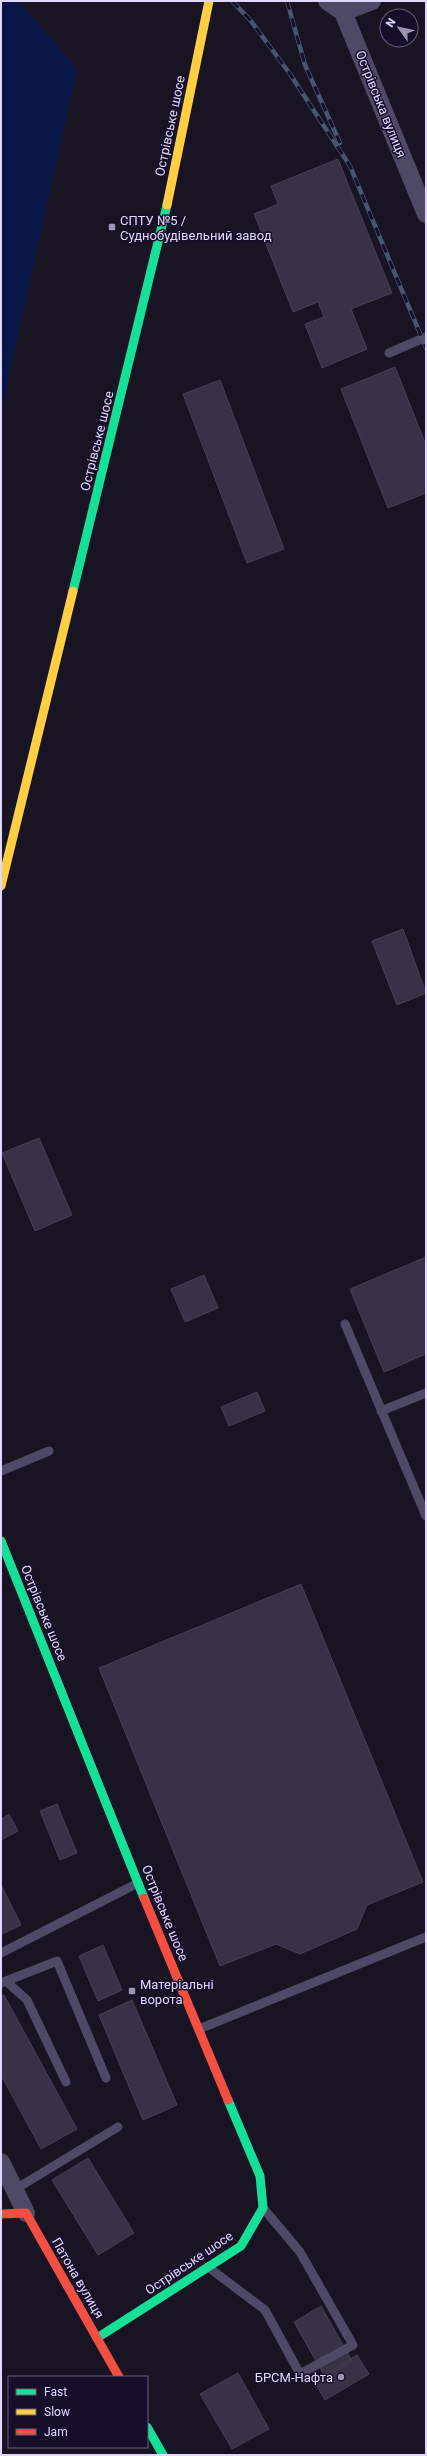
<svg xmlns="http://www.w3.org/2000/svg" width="427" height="2456" font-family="Roboto,sans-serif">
<rect width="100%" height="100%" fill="#191424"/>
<path fill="#081547" d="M1 1H18L77 69 1 411Z"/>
<path fill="#383246" stroke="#463f57" d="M338 159 392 293 351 309 367 349 322 368 305 324 324 317 318 302 293 312 254 214 278 204 271 186Z
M395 367 426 445V493L388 508 341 389Z
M220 380 284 549 247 563 183 394Z
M403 929 426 993 397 1005 372 941Z
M39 1138 72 1215 35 1231 2 1153Z
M426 1257V1354L384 1372 350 1289Z
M204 1275 218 1308 185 1322 171 1289Z
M257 1392 265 1411 229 1426 221 1407Z
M301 1584 423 1882 367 1905 357 1929 300 1954 276 1944 220 1966 99 1668Z
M57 1804 77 1853 60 1860 40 1811Z
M9 1814 18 1831 1 1840V1819Z
M1 1885 21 1925 2 1934 1 1931Z
M103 1945 122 1990 98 2001 79 1956Z
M4 1995 77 2129 41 2149 1 2075V1996Z
M132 2000 177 2105 143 2120 99 2015Z
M88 2158 134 2233 98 2255 52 2180Z
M321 2306 352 2361 325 2377 294 2322Z
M357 2355 369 2374 325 2400 314 2381Z
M238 2373 269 2429 232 2449 200 2394Z"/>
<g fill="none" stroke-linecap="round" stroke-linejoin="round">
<path stroke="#4e4965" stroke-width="9" d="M389 353 426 337
M345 1324 426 1516
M381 1411 426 1393
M1 1471 49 1451
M1 1953 138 1883
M6 1981 27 2000 66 2082
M1 1983 57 1961 106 2078
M199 2029 426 1937
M14 2190 118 2127
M208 2267 265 2310 300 2374 353 2345 300 2252 263 2208"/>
<path stroke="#4e4965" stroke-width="18" d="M327 1 343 12 426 214
M343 12 372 1
M1 2162 26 2213"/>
<path stroke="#16e098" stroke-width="9" d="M73 591 167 205
M1 1541 144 1898
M97 2338 241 2246 263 2208 260 2176 228 2100
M147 2427 163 2455"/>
<path stroke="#ffcf43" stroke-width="9" d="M167 205 209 1
M1 886 73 591"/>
<path stroke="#f24e42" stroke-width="9" d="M144 1898 228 2100
M1 2214 26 2213 119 2377"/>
<g stroke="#48576f" stroke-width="4.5">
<path id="rail" d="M232 1 251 21 290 74 350 166 426 348
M287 1 305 65 340 143"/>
</g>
<use href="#rail" stroke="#170e2a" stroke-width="3" stroke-dasharray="9" stroke-linecap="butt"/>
</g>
<g fill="#9b93b2" stroke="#170e2a" stroke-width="1.5">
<rect x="108" y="223" width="8" height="8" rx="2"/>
<rect x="128" y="1987" width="8" height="8" rx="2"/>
<circle cx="341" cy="2377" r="4"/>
</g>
<g text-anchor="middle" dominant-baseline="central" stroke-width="3" stroke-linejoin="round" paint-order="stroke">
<g font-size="13" fill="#e1d7ff" stroke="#170e2a">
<text transform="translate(381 104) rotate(68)">Острівська вулиця</text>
<text transform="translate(170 126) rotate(-78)">Острівське шосе</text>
<text transform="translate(97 441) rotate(-76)">Острівське шосе</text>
<text transform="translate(44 1613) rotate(68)">Острівське шосе</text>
<text transform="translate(165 1913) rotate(68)">Острівське шосе</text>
<text transform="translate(189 2263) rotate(-34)">Острівське шосе</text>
<text transform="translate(78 2278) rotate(60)">Патона вулиця</text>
</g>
<g font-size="13" fill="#e1d7ff" stroke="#170e2a" text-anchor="start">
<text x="120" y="220">СПТУ №5 /<tspan x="120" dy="15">Суднобудівельний завод</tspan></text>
<text x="140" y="1984">Матеріальні<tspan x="140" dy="15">ворота</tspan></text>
<text x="333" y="2377" text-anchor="end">БРСМ-Нафта</text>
</g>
</g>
<rect width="427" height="2456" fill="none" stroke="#e1d7ff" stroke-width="4"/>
<rect x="8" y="2376" width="140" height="72" fill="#170e2a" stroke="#685e7f"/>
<rect x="16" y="2389" width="20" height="6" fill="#16e098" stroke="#685e7f"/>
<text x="44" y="2396" font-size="12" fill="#e1d7ff">Fast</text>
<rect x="16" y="2409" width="20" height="6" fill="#ffcf43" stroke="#685e7f"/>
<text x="44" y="2416" font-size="12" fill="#e1d7ff">Slow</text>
<rect x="16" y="2429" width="20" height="6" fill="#f24e42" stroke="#685e7f"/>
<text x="44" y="2436" font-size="12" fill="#e1d7ff">Jam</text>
<g transform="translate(399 28) rotate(303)"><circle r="19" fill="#170e2a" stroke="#685e7f"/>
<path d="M0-3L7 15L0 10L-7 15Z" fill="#9b93b2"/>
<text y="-6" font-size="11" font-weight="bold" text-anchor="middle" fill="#e1d7ff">N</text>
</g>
</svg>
